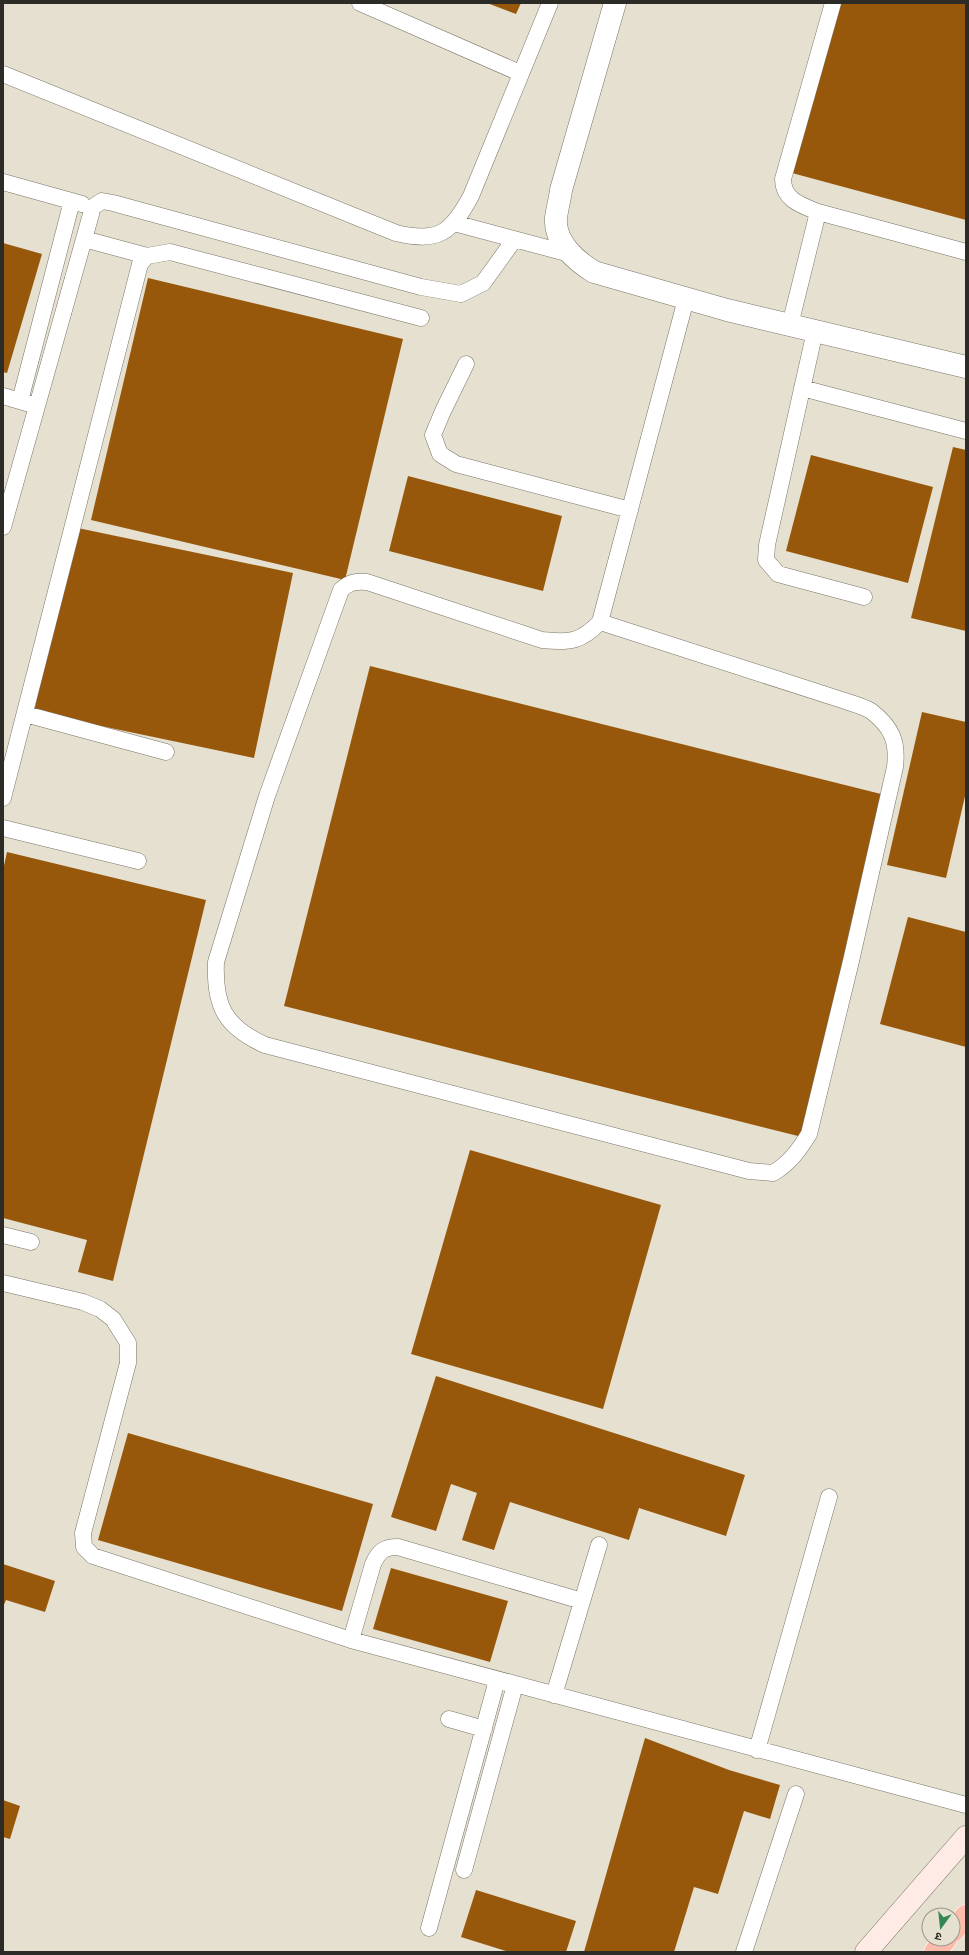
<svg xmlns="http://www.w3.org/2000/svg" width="969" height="1955" font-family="Barlow,'Noto Sans Devanagari',sans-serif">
<rect width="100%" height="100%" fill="#e5e0cf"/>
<path fill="#98580c" d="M487 3H521L516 14Z
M838 3H966V220L792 173Z
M3 243 42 254 7 373 3 372Z
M148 278 403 339 345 580 91 520Z
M953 447 966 450V631L911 618Z
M811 455 933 487 908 583 786 551Z
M408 476 562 516 543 591 389 551Z
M73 527 293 573 254 758 34 712Z
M370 666 889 796 802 1137 284 1006Z
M922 712 966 722V792L946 878 887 865Z
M7 852 206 900 113 1281 78 1272 87 1240 3 1218V870Z
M908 917 966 932V1047L880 1024Z
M470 1150 661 1205 603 1409 411 1354Z
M436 1376 745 1475 726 1536 639 1508 629 1540 510 1502 494 1550 462 1540 477 1493 451 1484 436 1531 391 1517Z
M128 1433 373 1504 342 1611 98 1540Z
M3 1564 55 1581 45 1612 6 1600 3 1607Z
M391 1568 508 1601 490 1662 373 1629Z
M645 1738 729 1770 780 1785 770 1819 744 1811 718 1894 694 1887 674 1952H584Z
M3 1800 20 1806 10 1839 3 1837Z
M476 1890 576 1921 566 1952H509L461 1937Z"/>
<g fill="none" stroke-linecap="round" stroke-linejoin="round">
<g stroke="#7a7567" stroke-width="17">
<path id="service" d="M360 3 520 73
M3 74 396 233C439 243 451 233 471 196L550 3
M3 182 82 204
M818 212C801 205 783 200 783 179L833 3
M454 223 570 254
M84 239 147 256
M790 325 818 212 966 252
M815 331 767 545 766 560 778 574 864 597
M466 364 443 411 433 435 440 454 456 464 630 510
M802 388 966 431
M3 396 30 404
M20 401 72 201
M3 527 93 207 102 201 113 203 421 287 461 294 483 283 514 240
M600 622 842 700C851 703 863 706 871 711 892 727 898 742 895 767L851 961 809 1134C799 1150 790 1163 773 1173L749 1171 265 1045C225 1027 214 1006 216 962L267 796 341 590C349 582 356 581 367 582L542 640C569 643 581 642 600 622L686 299
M25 714 166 752
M3 798 140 264 147 256 170 252 421 318
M3 828 138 861
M3 1235 31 1242
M3 1283 83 1302 100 1309 113 1319 128 1343V1363L83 1533 84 1547 93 1556 351 1640 966 1805
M351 1640 373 1564C379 1551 384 1547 398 1547L582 1601
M554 1695 599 1545
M449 1719 484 1729
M757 1750 829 1497
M464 1870 515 1685
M429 1928 497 1680
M744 1952 796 1794"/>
</g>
<g stroke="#7a7567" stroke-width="23">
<path id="minor" d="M615 3 561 190C560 199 557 209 556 218 554 242 576 261 594 272L727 310 966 367"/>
</g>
<g stroke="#7a7567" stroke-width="23">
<path id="secondary" d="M866 1952 966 1837"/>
</g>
<g stroke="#fff" stroke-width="23">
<path id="motorway" d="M953 1931 966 1916
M935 1952 946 1939"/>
</g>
<use href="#service" stroke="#fff" stroke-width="16"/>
<use href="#minor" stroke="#fff" stroke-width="22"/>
<use href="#secondary" stroke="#feebe6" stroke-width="22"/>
<use href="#motorway" stroke="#fcbbab" stroke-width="22"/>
</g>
<rect width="969" height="1955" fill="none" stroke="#2d2b25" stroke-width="8"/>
<g transform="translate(941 1927) rotate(195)"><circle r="19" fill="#e5e0cf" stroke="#9b988b"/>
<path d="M0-3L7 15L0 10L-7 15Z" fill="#368555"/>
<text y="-6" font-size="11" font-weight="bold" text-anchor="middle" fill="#2d2b25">उ</text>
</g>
</svg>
